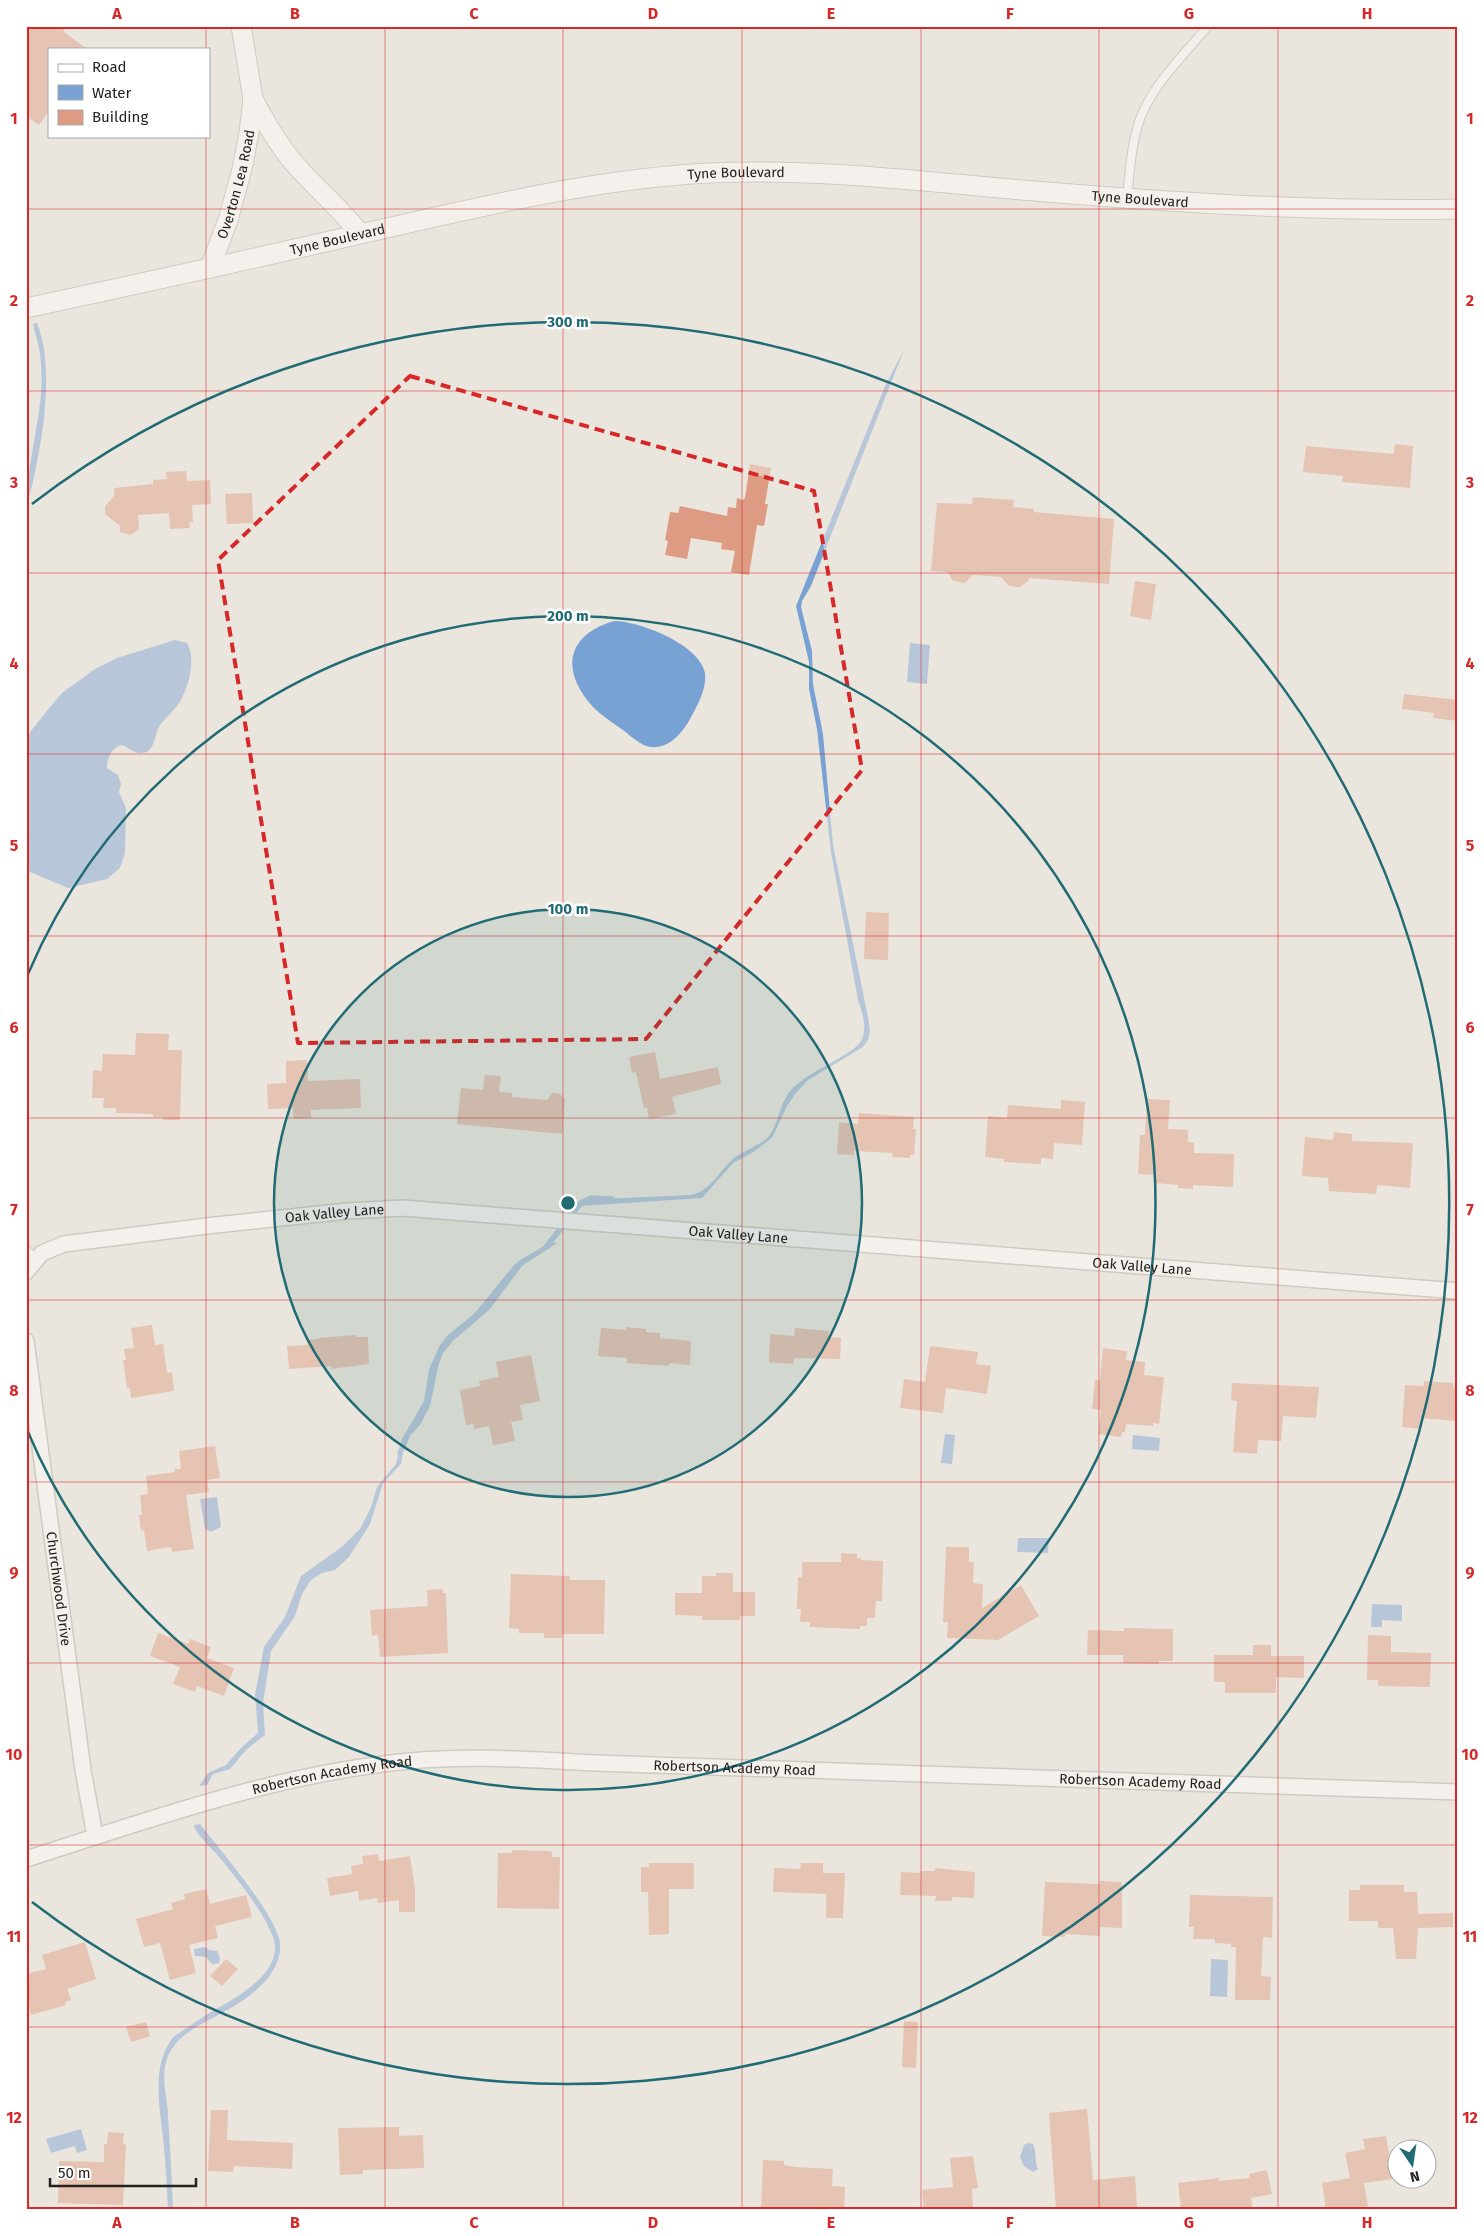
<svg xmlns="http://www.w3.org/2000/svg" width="1484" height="2236" font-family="'Fira Sans',sans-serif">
<rect width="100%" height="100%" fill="#ebe6dd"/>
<path fill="#79a2d4" d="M37 323C57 372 40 458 26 509 26 462 45 410 41 365 41 351 36 337 33 324Z
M904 350 811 586 802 601 801 607 812 651 813 684 823 734 833 845 868 1017 870 1030 868 1040 863 1047 808 1080 795 1094 787 1106 772 1138 752 1153 733 1163 702 1198 581 1206 577 1203 602 1199 691 1195C711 1191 719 1171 734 1158 743 1151 766 1143 771 1133 779 1120 780 1104 790 1091 807 1071 852 1056 861 1041 868 1028 862 1012 858 1000L831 852 817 729 809 689V662L796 606 885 386Z
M614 621C640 621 700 645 705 673 707 689 697 706 690 719 683 732 671 746 656 747 644 749 632 737 623 730 613 723 602 716 593 707 560 671 566 635 614 621Z
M175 640 187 643C197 659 188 691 177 706 172 713 164 719 159 727 155 734 155 746 148 751 138 757 130 749 123 745 112 746 107 758 107 768L118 775 121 784 119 792 126 808 125 853 120 868 107 879 68 888 30 872 26 869V748L30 732 50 707 62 693 95 669 117 658Z
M910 643 930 645 927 684 907 682Z
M549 1242 557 1243 522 1266 490 1309 453 1341 443 1353 438 1367 430 1406 420 1425 405 1441 401 1464 383 1483 370 1524 349 1557 335 1570 322 1573 311 1580 302 1594 295 1616 271 1651 263 1703 265 1735 246 1750 230 1769 213 1774 207 1785 199 1786 208 1773 226 1765 241 1748 258 1733 255 1695 264 1647 285 1617 301 1576 343 1546 360 1529 371 1507 377 1487 396 1464 402 1439 424 1401 429 1369 440 1345 448 1335 474 1314 515 1264C526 1255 538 1251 549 1242Z
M945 1434 955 1435 952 1464 941 1463Z
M1133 1435 1160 1438 1159 1451 1132 1449Z
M217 1497 221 1527 211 1532 205 1529 200 1499Z
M1018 1538H1049L1048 1553 1017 1552Z
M1372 1604 1402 1605V1621L1382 1620V1627H1371Z
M200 1824C218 1847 277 1916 280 1943 283 1976 245 2001 220 2014 200 2025 178 2034 168 2056 160 2076 167 2094 168 2115 170 2147 172 2178 173 2210H168C167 2189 166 2169 164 2148 161 2112 149 2067 174 2036 185 2030 195 2022 206 2015 231 2000 286 1974 273 1937 263 1911 242 1886 225 1864 216 1852 203 1842 195 1829L194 1825Z
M205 1947 209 1950 217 1951 220 1958 219 1963 212 1964 206 1957 195 1956 194 1949Z
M1211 1959 1228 1960 1227 1997 1210 1996Z
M81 2129 87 2150 77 2153 75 2146 51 2153 46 2139Z
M1028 2143 1033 2144C1037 2151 1034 2161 1038 2169L1033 2172 1024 2166 1020 2157 1024 2145Z"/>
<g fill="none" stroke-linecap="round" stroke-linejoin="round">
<path stroke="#79a2d4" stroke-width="5.5" d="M546 1247 581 1203 591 1198 612 1199
M400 1453 408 1434"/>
</g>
<path fill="#dd9b83" d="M26 26H63L64 32 87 49H49V111L39 125 26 116Z
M1395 444 1413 446 1410 488 1342 482 1343 476 1303 472 1306 446 1394 454Z
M750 464 771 468 765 504H768L764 526 757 525 749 575 731 572 735 551 721 549 722 543 691 538 687 559 665 555 668 541 665 540 670 512 678 513 680 506 727 516 728 507 736 508 737 498 743 500 745 498Z
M186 471 187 481 210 480 211 504 192 505 193 522H189L190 528 170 529 169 513 138 515 139 529 131 535 127 534 120 532V526L105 514V506L114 496V488L153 484V480L167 479 166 472Z
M252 493 253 523 227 524 225 494Z
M973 497 1014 500 1013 507 1034 509V512L1114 519 1109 584 1029 578 1028 581 1020 587 1009 586 1001 577 973 575 965 583 953 581 947 572 931 571 937 503 972 504Z
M1135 581 1156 584 1151 620 1130 616Z
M1404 694 1458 700V721L1433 718 1434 713 1402 709Z
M866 912 889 913 888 960 864 959Z
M136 1033 169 1034 168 1050H182L180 1120H163V1117H153V1114L116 1113V1108H103L104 1098H92L93 1070 102 1071 103 1054 135 1055Z
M655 1052 660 1079 718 1067 721 1084 672 1097 676 1114 649 1119 647 1108H644L636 1072 632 1073 629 1057Z
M307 1060 308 1081 360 1079 361 1108 311 1110V1118L294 1119 293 1108 268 1109 267 1084 286 1083V1061Z
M485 1075 501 1076 499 1092 512 1093V1097L547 1100 552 1093 560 1094 565 1100 562 1134 457 1124 461 1088 483 1090Z
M1147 1099 1170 1100 1168 1129 1188 1130V1142H1194V1153L1234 1154 1233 1187 1193 1185V1189L1178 1188V1185L1155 1183V1175L1138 1174 1140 1135H1145Z
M1061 1100 1085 1102 1082 1145 1054 1143 1053 1159 1041 1158V1164L1004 1162V1159L985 1157 988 1116 1007 1118 1008 1105 1061 1109Z
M859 1113 914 1117 913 1129H916L914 1155H910V1158L892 1157 893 1153 854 1151V1155L837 1154 839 1122 858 1124Z
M1334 1132 1352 1134V1141L1413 1143 1410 1188 1379 1185 1377 1186 1376 1194 1329 1191 1328 1178 1302 1176 1305 1137 1333 1140Z
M152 1325 155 1345 163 1344 167 1373 172 1372 174 1391 131 1398 130 1388H127L123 1360H126L124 1349 134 1348 131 1328Z
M626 1327 646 1329V1332L660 1333V1338L691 1341 690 1365 669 1363V1366L627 1363V1358L598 1356 601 1328 626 1330Z
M795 1328 829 1331 828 1337 841 1338 840 1359 794 1358 793 1364 769 1362 770 1334 794 1336Z
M356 1335V1337H368L369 1364 331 1369V1366L289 1369 287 1346 307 1345V1340L319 1339V1338Z
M930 1346 978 1352 976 1364 991 1366 987 1394 946 1388 943 1413 900 1408 904 1379 925 1382Z
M1103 1348 1127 1351 1126 1360 1145 1362 1144 1375 1164 1377 1159 1424 1153 1423V1426L1126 1424 1125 1432H1122L1121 1437 1098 1434 1101 1410 1092 1409 1095 1380H1100Z
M531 1355 540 1401 520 1405 523 1420 511 1422 515 1441 493 1445 489 1426 474 1429V1424L466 1425 460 1390 480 1386 479 1381 499 1377 496 1362Z
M1424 1381 1453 1383V1387H1458V1421L1422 1418 1421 1429 1402 1427 1405 1385 1424 1386Z
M1232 1383 1319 1387 1316 1418 1283 1416 1281 1441 1258 1440 1257 1454 1233 1452 1237 1401 1231 1400Z
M215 1446 220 1478 207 1480 209 1492 186 1495 194 1549 172 1552 171 1547 147 1551 144 1530 141 1531 139 1515H142L140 1495 148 1494 146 1476 175 1472 174 1469H181L179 1451Z
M946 1547H969V1562H974L973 1583 983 1584 982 1608 1021 1585 1039 1616 998 1640 947 1638 948 1622H943Z
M841 1553 857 1554V1558H861V1560L883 1561 882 1601H876L875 1618H867V1626H860V1629L810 1627V1622H800L801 1609H797L798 1577H802V1562H841Z
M716 1573H733V1592H755V1616H740V1620H702V1616L675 1615V1593H702V1576H716Z
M511 1574 570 1576V1580H605L604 1634H562V1638H544V1633H519V1629L509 1628Z
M443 1589V1593H446L448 1653 380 1657 378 1635 372 1636 370 1610 428 1606 427 1590Z
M1124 1628 1173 1629V1661H1159V1664L1123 1663V1655H1087L1088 1630 1124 1631Z
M158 1633 188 1644 190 1639 211 1647 207 1658 234 1668 224 1696 197 1686 195 1692 173 1684 180 1667 150 1656Z
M1368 1635 1391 1636V1652L1431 1653 1430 1687 1378 1686V1680H1367Z
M1253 1645H1271V1656H1304V1678L1276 1677V1693H1225V1682H1214V1655H1253Z
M513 1850 548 1851 552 1852V1857H560L559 1909 497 1908 498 1853H511Z
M378 1854 379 1861 410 1856 415 1888V1912H399V1900L378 1903 377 1898 359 1901 358 1891 330 1896 327 1878 352 1874 351 1866 363 1864 362 1856Z
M649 1863H694V1889H669V1934L649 1935 648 1892H641V1867H649Z
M801 1863H823V1873H845L843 1918H826V1894L773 1892 774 1868 800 1869Z
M935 1868 975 1872 974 1898 952 1897V1901H935L936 1896 900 1895 901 1872 921 1873V1871H935Z
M1100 1881 1122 1882V1928L1100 1927V1936L1065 1934V1937L1042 1936 1045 1882 1099 1884Z
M1360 1885H1404V1892H1417L1418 1914 1453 1913V1927L1418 1928 1416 1959H1396L1393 1928H1378V1921H1349V1890H1360Z
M206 1889 210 1904 246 1895 252 1917 215 1926 218 1938 189 1945 196 1973 170 1980 160 1943 144 1947 136 1919 173 1909 171 1903 185 1899 184 1894Z
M1190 1895 1273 1897 1272 1938 1263 1937 1261 1976 1271 1977 1270 2000H1235L1236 1947H1231V1944L1215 1943V1939H1193L1194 1927H1189Z
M85 1942 96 1979 67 1989 71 2000 65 2002 66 2005 31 2015 26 1997V1974L46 1969 42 1955Z
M226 1959 238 1969 222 1986 210 1976Z
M904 2021 918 2022 916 2068 902 2067Z
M146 2022 150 2036 131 2042 126 2027Z
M1087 2109 1093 2180 1135 2176 1137 2207 1105 2210H1079V2208L1056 2209 1049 2113Z
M211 2110H228L227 2140 293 2143 292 2169 234 2166 233 2172 208 2171Z
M399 2127V2136L423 2135 424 2168 363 2170V2174L340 2175 338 2128Z
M108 2132 124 2133 123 2144 126 2145 123 2205 58 2203 59 2161 104 2162V2144H107Z
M1386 2136 1393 2179 1364 2183 1368 2206 1345 2210H1326L1322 2183 1350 2178 1345 2153 1365 2149 1363 2139Z
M973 2156 978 2188 972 2189 973 2210H924L922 2190 953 2187 950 2158Z
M763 2160 784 2161V2165L796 2167 833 2169 832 2186 845 2187 844 2210H761Z
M1267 2170 1272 2194 1251 2198 1253 2210H1181L1178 2183 1219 2178V2181L1250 2178 1249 2174Z"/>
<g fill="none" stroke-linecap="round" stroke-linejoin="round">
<g stroke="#b0aba2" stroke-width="10">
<path id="service" d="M1127 198C1130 172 1131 144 1140 119 1153 84 1184 55 1208 26
M26 1250 36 1258"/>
</g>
<g stroke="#b0aba2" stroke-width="18">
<g id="minor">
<path id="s1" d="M26 1272 42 1253 64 1244 215 1225 348 1211 403 1208 1458 1291"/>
<path id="s2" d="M26 1341 83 1770 95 1836"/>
<path id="s3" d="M26 1859C152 1819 279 1773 410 1761 472 1755 534 1760 596 1763L1458 1792"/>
</g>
</g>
<g stroke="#b0aba2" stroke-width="21">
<g id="tertiary">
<path d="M253 99C267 125 281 150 302 172 321 193 343 211 360 234"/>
<path id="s4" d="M210 268 228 220 242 169 249 133 253 99 241 26"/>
<path id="s5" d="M26 308C138 284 249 260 360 234 476 208 591 179 710 173 814 168 919 181 1022 190 1167 202 1312 212 1458 209"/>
</g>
</g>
<use href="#service" stroke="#fff" stroke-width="8"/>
<use href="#minor" stroke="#fff" stroke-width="15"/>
<use href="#tertiary" stroke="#fff" stroke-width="19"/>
</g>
<path d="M0 0H1484V2236H0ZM410 376 814 491 862 770 646 1039 298 1043 218 560Z" fill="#ebe6dd" fill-opacity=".55" fill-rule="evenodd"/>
<path fill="none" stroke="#d62828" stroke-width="4" stroke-dasharray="10 6" stroke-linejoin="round" d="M410 376 814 491 862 770 646 1039 298 1043 218 560Z"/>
<path fill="none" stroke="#d62828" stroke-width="1" stroke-opacity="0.55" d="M206 26V49M385 26V2210M563 26V2210M742 26V2210M921 26V2210M1099 26V2210M1278 26V2210M206 136V2210M26 209H1458M26 391H1458M26 573H1458M26 754H1458M26 936H1458M26 1118H1458M26 1300H1458M26 1482H1458M26 1663H1458M26 1845H1458M26 2027H1458"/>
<circle cx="568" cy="1203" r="294" fill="#216b75" fill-opacity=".12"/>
<g fill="none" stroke="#216b75" stroke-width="2.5">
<circle cx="568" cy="1203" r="294"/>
<path d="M28 974A587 587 0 1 1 28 1432"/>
<path d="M32 504A881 881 0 1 1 32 1902"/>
</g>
<g text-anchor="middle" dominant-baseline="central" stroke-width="5" stroke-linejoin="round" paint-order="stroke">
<g font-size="14" fill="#24221f" stroke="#fff">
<text stroke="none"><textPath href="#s5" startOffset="724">Tyne Boulevard</textPath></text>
<text stroke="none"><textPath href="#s4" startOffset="88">Overton Lea Road</textPath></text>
<text stroke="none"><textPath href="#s5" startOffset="1129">Tyne Boulevard</textPath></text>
<text stroke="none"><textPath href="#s5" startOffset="319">Tyne Boulevard</textPath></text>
<text stroke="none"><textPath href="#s1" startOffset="321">Oak Valley Lane</textPath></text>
<text stroke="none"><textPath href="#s1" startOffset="726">Oak Valley Lane</textPath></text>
<text stroke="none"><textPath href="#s1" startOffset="1131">Oak Valley Lane</textPath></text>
<text stroke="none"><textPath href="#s2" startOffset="250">Churchwood Drive</textPath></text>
<text stroke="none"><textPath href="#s3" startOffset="722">Robertson Academy Road</textPath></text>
<text stroke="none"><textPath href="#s3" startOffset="318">Robertson Academy Road</textPath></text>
<text stroke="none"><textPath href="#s3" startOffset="1128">Robertson Academy Road</textPath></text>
</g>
</g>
<circle cx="568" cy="1203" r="8" fill="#216b75" stroke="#fff" stroke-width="2.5"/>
<g font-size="15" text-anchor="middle" font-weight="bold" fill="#216b75" stroke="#fff" stroke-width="5" stroke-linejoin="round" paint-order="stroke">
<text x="568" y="327">300 m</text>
<text x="568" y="621">200 m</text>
<text x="568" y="914">100 m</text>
</g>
<rect width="1484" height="2236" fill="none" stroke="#ffffff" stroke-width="55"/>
<rect x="48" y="48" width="162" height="90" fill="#ffffff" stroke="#a7a7a5"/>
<rect x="58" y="64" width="25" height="8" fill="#ffffff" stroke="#a7a7a5"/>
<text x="92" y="72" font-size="15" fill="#24221f">Road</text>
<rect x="58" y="85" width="25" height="15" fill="#79a2d4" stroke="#a7a7a5"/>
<text x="92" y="98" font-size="15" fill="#24221f">Water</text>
<rect x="58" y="110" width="25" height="15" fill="#dd9b83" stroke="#a7a7a5"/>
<text x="92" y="122" font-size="15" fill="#24221f">Building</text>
<g transform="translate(1412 2164) rotate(167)"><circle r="24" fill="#ffffff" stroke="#a7a7a5"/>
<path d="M0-4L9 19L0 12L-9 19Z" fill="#216b75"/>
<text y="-8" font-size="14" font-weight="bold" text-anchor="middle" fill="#24221f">N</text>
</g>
<path d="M50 2178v8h146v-8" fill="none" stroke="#24221f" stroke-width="2.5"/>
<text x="58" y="2178" font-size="15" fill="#24221f" stroke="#ffffff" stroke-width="4" paint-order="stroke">50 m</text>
<rect x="28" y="28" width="1428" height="2180" fill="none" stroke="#d62828" stroke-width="2"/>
<g font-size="16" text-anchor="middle" font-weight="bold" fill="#d62828">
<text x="117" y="19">A</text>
<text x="295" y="19">B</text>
<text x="474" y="19">C</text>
<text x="653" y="19">D</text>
<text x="831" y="19">E</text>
<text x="1010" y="19">F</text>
<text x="1189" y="19">G</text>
<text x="1367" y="19">H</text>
<text x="14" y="124">1</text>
<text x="1470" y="124">1</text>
<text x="14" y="306">2</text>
<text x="1470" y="306">2</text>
<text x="14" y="488">3</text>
<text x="1470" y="488">3</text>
<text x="14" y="669">4</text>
<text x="1470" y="669">4</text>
<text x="14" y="851">5</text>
<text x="1470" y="851">5</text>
<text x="14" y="1033">6</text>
<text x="1470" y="1033">6</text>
<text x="14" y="1215">7</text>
<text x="1470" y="1215">7</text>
<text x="14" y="1396">8</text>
<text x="1470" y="1396">8</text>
<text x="14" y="1578">9</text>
<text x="1470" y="1578">9</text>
<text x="14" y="1760">10</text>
<text x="1470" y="1760">10</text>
<text x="14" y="1942">11</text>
<text x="1470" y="1942">11</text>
<text x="14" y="2123">12</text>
<text x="1470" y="2123">12</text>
<text x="117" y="2228">A</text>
<text x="295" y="2228">B</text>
<text x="474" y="2228">C</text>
<text x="653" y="2228">D</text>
<text x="831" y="2228">E</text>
<text x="1010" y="2228">F</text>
<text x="1189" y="2228">G</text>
<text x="1367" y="2228">H</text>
</g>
</svg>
